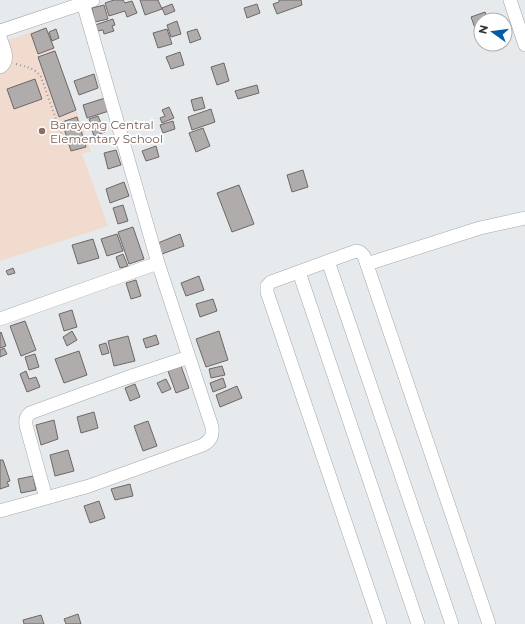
<svg xmlns="http://www.w3.org/2000/svg" width="525" height="624" font-family="Montserrat,sans-serif">
<rect width="100%" height="100%" fill="#e7eaed"/>
<path fill="#f1dace" d="M46 27 91 151 82 154 108 226 0 261V43Z"/>
<path fill="#b0acab" stroke="#6c6868" d="M114 0H123L125 3 132 1 137 13 127 17 125 11 109 16 105 3Z
M140 0H158L162 9 145 15Z
M279 0H301L302 5 277 14 273 4 279 2Z
M172 4 175 11 165 15 162 8Z
M257 4 260 13 247 18 244 8Z
M104 5 108 19 95 22 92 8Z
M485 12 488 20H481V26L475 28 471 17Z
M113 19 115 25 112 26 114 31 104 34 103 30 97 31 95 25Z
M177 21 181 34 171 37 167 25Z
M46 28 54 48 38 54 31 34Z
M56 29 59 38 52 41 49 32Z
M167 29 172 44 158 48 153 33Z
M197 29 201 39 190 43 187 32Z
M55 51 76 110 59 117 38 57Z
M180 52 184 65 171 69 166 57Z
M224 63 229 81 217 85 211 67Z
M94 74 98 88 79 95 74 81Z
M35 79 42 99 14 109 7 89Z
M257 85 259 93 238 99 235 91Z
M202 97 205 108 194 111 191 100Z
M105 98 109 111 87 118 83 105Z
M169 107 174 118 162 123 160 118 165 116 162 110Z
M211 109 215 122 192 130 188 117Z
M98 116 101 123 92 127 89 119Z
M77 117 86 147 71 151 62 122Z
M173 121 175 129 163 133 160 125Z
M103 126 105 132 94 136 92 130Z
M203 128 210 146 196 152 189 133Z
M156 146 159 157 146 161 142 151Z
M116 150 121 165 108 169 104 153Z
M303 170 308 187 292 192 287 175Z
M124 182 129 196 110 203 106 189Z
M239 185 254 224 232 232 217 193Z
M123 205 128 221 118 224 113 208Z
M133 227 144 259 129 264 118 232Z
M117 234 123 251 107 256 101 239Z
M180 234 184 246 162 254 158 243Z
M93 239 99 258 78 264 72 245Z
M123 254 128 266 120 268 116 257Z
M13 268 15 273 8 275 6 271Z
M199 276 204 290 186 296 181 283Z
M136 280 141 296 131 299 126 283Z
M213 299 217 311 200 317 196 304Z
M72 310 77 327 64 331 59 314Z
M25 321 36 350 21 356 10 326Z
M72 331 77 340 67 346 63 337Z
M219 331 228 360 206 367 196 339Z
M1 332 6 346 0 348V333Z
M156 335 159 344 146 348 143 339Z
M128 336 135 361 114 366 108 341Z
M106 343 109 353 102 355 99 345Z
M4 348 7 354 0 357V350Z
M79 351 87 375 64 383 55 359Z
M35 354 39 367 29 370 25 357Z
M181 366 189 388 176 393 168 371Z
M222 366 225 375 211 378 209 369Z
M26 371 29 379 36 377 40 387 27 392 20 374Z
M223 378 226 387 213 392 210 383Z
M166 379 171 389 162 393 157 383Z
M135 384 140 397 130 401 125 388Z
M237 386 242 398 220 407 216 395Z
M94 412 98 428 81 433 77 417Z
M54 420 58 439 41 445 36 425Z
M148 421 157 446 143 451 134 426Z
M68 450 74 471 55 476 50 455Z
M0 460H3L10 481 7 482 9 486 0 489Z
M33 476 36 490 21 493 18 479Z
M130 484 133 496 115 500 111 489Z
M99 501 105 518 90 523 84 506Z
M78 614 81 624H66L64 619Z
M41 615 44 624H24L23 620Z"/>
<g fill="none" stroke-linecap="round" stroke-linejoin="round">
<g stroke="#a4a7aa" stroke-width="14">
<path id="minor" d="M510 0 525 45
M0 31 93 0
M0 37C3 47 11 60 0 67
M328 261 452 624
M367 264 480 228 525 218
M299 272 418 624
M0 319 158 263
M46 498 27 429C25 423 25 417 30 413L126 378 189 357
M0 511 89 486 203 445C211 440 213 436 212 427L158 263 83 3
M380 624 267 292V286L271 282 356 251 360 252 364 256 489 624"/>
</g>
<path stroke="#939698" stroke-width="2" stroke-dasharray="1 3" stroke-linecap="butt" d="M16 64C26 67 34 67 41 77L63 139"/>
<use href="#minor" stroke="#fff" stroke-width="13"/>
</g>
<circle fill="#8d6e63" stroke="#fff" stroke-width="1.5" cx="42" cy="131" r="4"/>
<g text-anchor="middle" dominant-baseline="central" stroke-width="3.5" stroke-linejoin="round" paint-order="stroke">
<g font-size="12" fill="#785e54" stroke="#fff" text-anchor="start">
<text x="50" y="124">Barayong Central<tspan x="50" dy="14">Elementary School</tspan></text>
</g>
</g>
<g transform="translate(493 32) rotate(284)"><circle r="19" fill="#ffffff" stroke="#adadad"/>
<path d="M0-3L7 15L0 10L-7 15Z" fill="#015ba8"/>
<text y="-6" font-size="11" font-weight="bold" text-anchor="middle" fill="#313233">N</text>
</g>
</svg>
